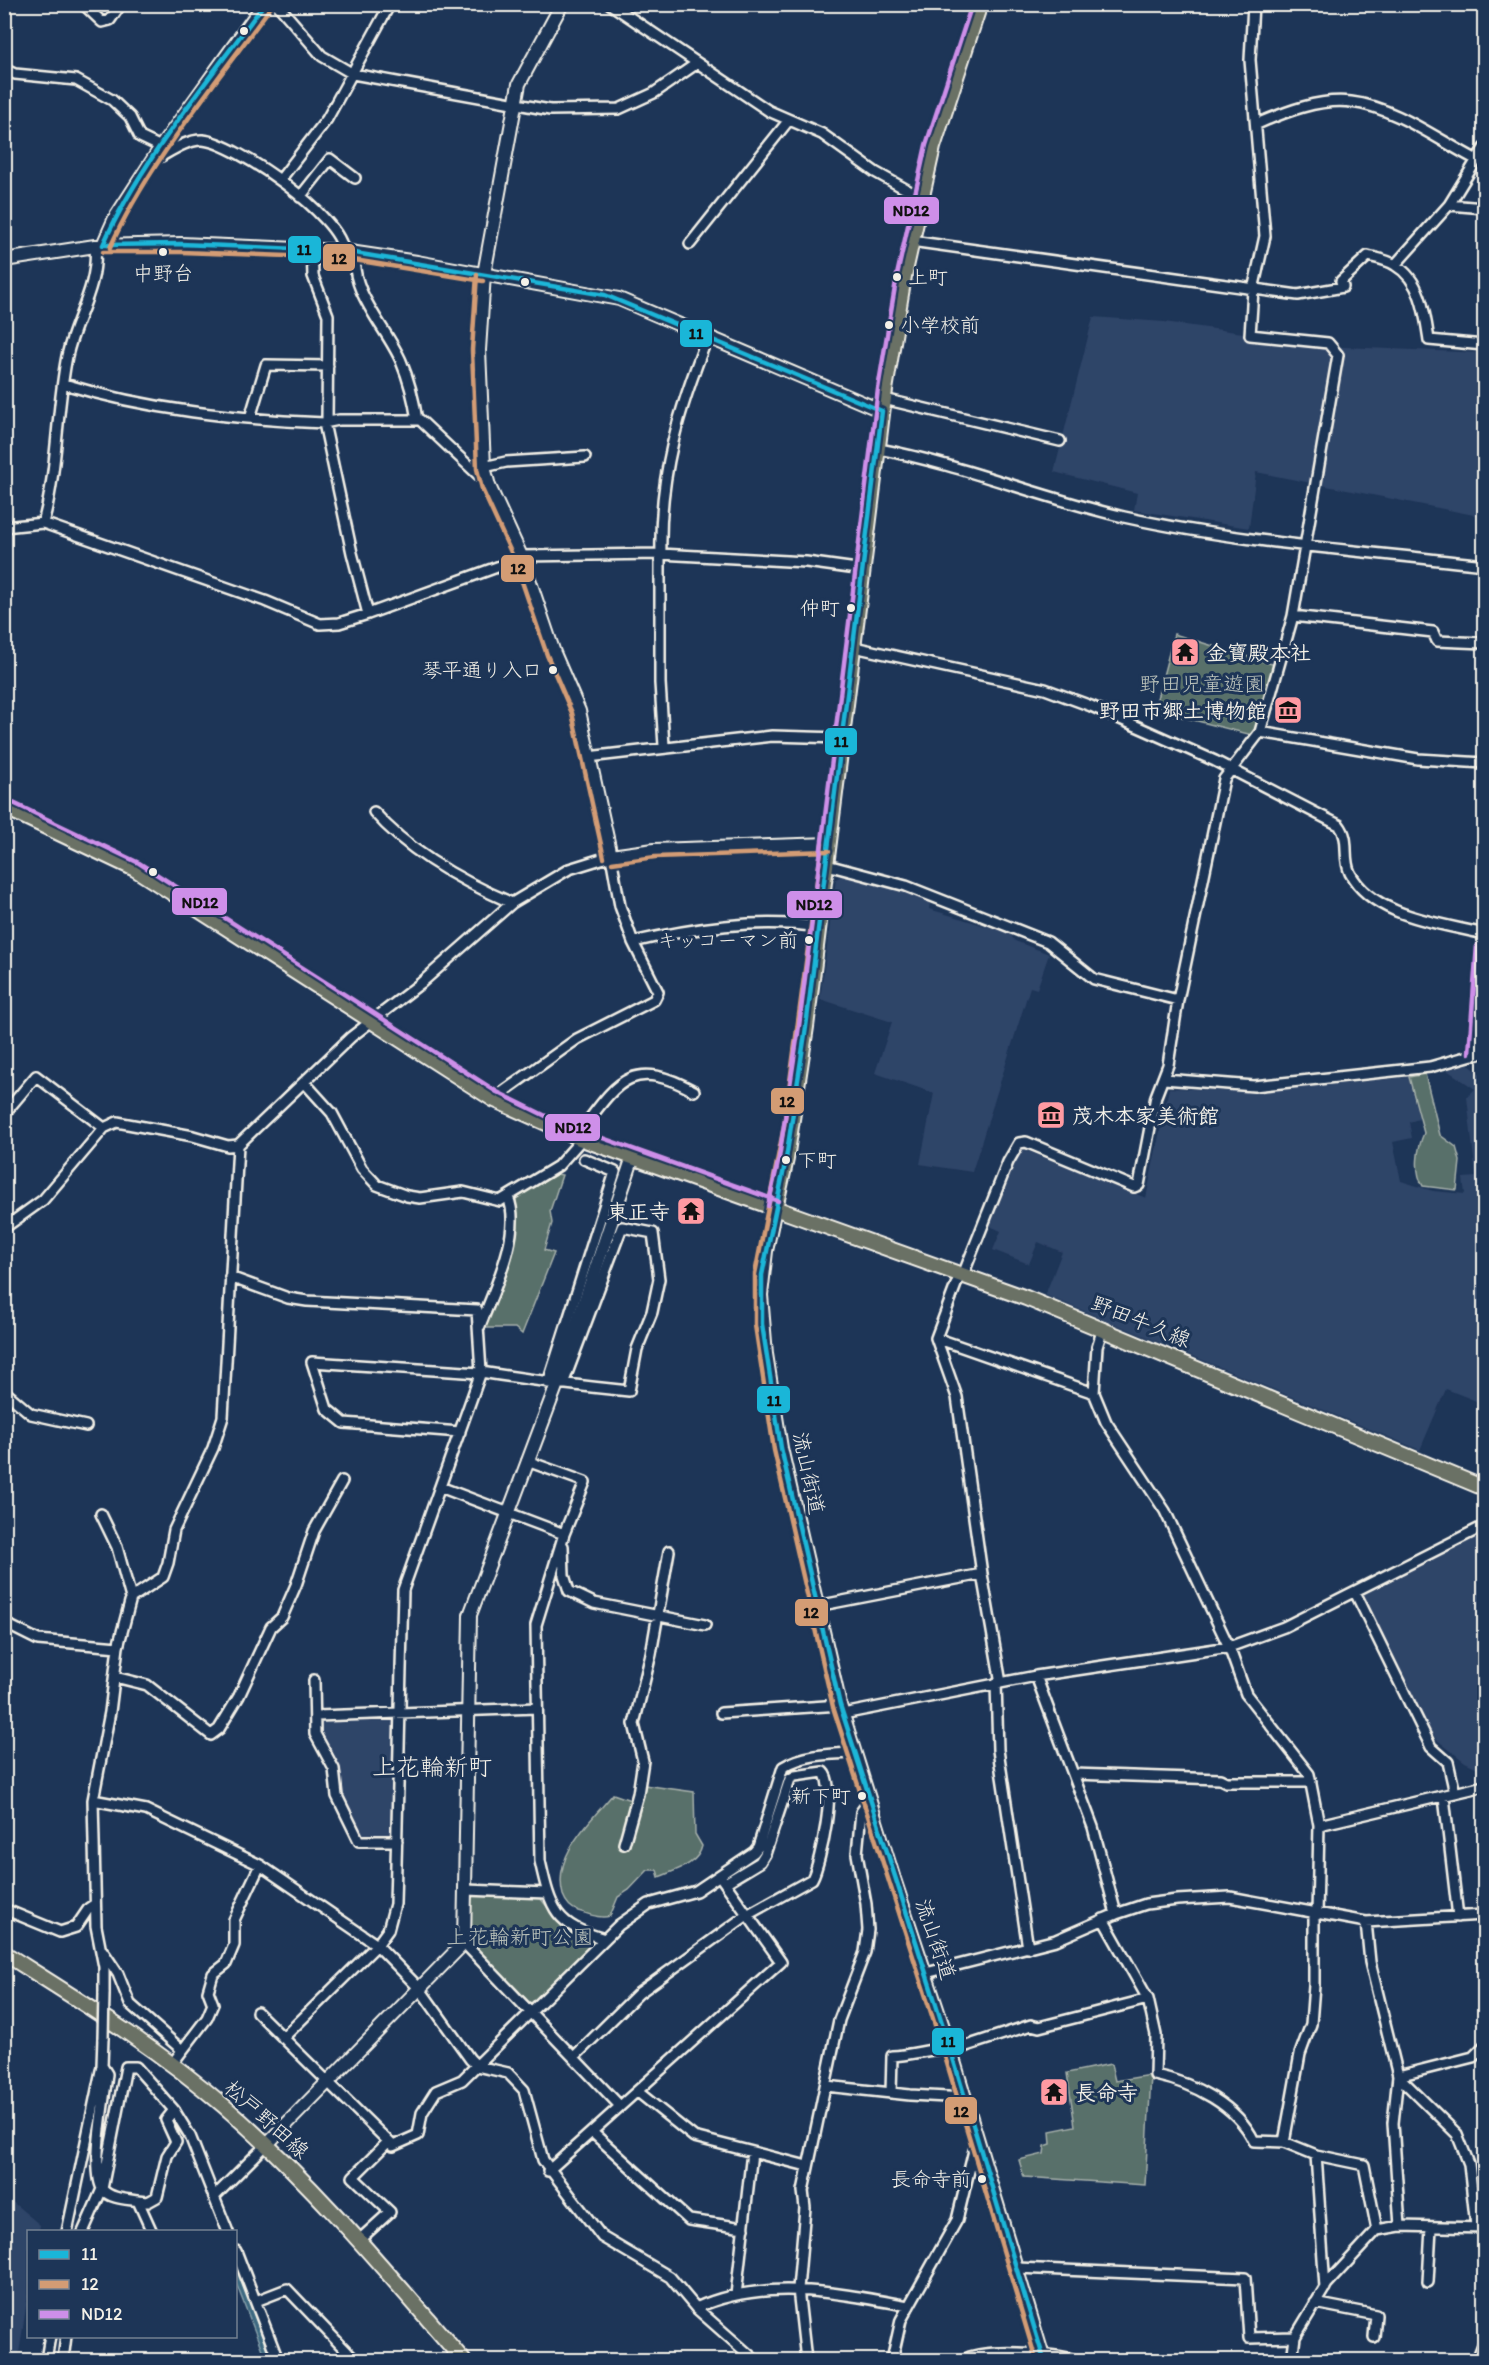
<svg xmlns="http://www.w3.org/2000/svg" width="1489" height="2365" font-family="Itim,'Klee One',sans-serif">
<rect width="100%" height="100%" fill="#1d3557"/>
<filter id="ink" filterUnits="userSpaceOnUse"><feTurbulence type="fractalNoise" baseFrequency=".0167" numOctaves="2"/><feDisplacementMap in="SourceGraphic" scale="12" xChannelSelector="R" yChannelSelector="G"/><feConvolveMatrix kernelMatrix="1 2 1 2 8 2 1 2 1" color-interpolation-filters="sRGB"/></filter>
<g filter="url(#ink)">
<path fill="#2f4468" d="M1093 317 1164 322 1343 347 1484 353V517L1256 472 1249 528 1134 510 1137 493 1054 472Z
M843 875 903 892 930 902 929 909 1009 933 1015 941 1049 954 1037 989 1030 987 972 1172 920 1164 934 1093 875 1073 892 1022 820 999 836 879Z
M1468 1064 1484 1077V1404L1446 1389 1420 1450 1045 1295 1062 1252 1038 1242 1029 1264 993 1250 1001 1231 990 1226 1019 1153 1025 1150 1146 1198 1169 1088 1259 1092 1408 1077 1419 1119 1409 1122 1412 1138 1393 1142 1401 1181 1433 1191 1465 1194 1463 1178 1476 1177 1467 1097 1475 1089 1447 1070Z
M1484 1533V1771L1465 1762 1437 1740 1410 1702 1361 1599 1363 1595Z
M392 1719 395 1721 392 1832 388 1836 360 1835 339 1795 319 1734 320 1721Z
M4 2195 40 2225 39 2231 28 2232V2294L18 2360H5Z"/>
<path fill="#586f6b" stroke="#a6b0aa" stroke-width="1.5" d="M1174 634 1275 665 1256 729 1252 735 1154 710Z
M1425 1074 1440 1135 1456 1147 1460 1161 1457 1190 1423 1186C1414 1172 1417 1149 1424 1133L1409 1077Z
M557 1174 562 1175 550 1211 552 1223 544 1250 554 1253 522 1334 515 1328H485L515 1242 516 1198Z
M644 1785 694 1792 695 1834 702 1846C698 1865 675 1870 659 1877L657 1870H648L629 1890 618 1897 610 1916C599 1919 589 1914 578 1911 570 1908 566 1903 563 1895 552 1855 590 1822 613 1794L639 1803Z
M474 1895 540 1898 569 1933 593 1940 594 1944 534 2003 528 2002 471 1942V1899Z
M1111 2064 1115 2081 1151 2075 1145 2185 1024 2177 1019 2160 1044 2154 1045 2146 1051 2144 1050 2131 1075 2126 1067 2073Z"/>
<path fill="#3d6981" stroke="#869faa" stroke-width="1.5" d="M236 2266 241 2279 271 2360H266L236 2283Z"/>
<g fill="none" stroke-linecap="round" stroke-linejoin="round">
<g stroke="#f4f1e8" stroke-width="14">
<path id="street" d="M83 4 102 22 110 20 121 4
M277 4 322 56 353 74 550 110 619 109 654 93 696 64
M610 4 769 111 822 134 875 172 920 197
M4 5 5 4
M4 69 15 74 76 80 112 100 130 117 140 137 161 147
M1257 124C1285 112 1320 98 1351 102 1395 107 1438 140 1477 160
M152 161C167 154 186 139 203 140 236 143 342 217 343 251
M280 180 327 119 390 4
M300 197 330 159 355 178
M1449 205 1484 208
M911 241 1298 295 1343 287 1341 281 1368 256C1376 258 1387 260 1395 265 1421 280 1425 313 1429 340L1484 345
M690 244 789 120
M312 249 313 276 328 315 327 421
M356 253C347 288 388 330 401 361 409 380 414 400 417 420
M1395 265 1449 205 1484 148
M64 384C149 410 235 419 324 423L339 420H420L488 484
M884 399 1060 441
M250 418 266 365 328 366
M324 423 352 553 368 614
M879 449C963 465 1041 498 1124 517 1242 543 1365 551 1484 565
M484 467 506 462 585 457
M43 523C58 469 56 411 67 356 75 318 99 287 95 246
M4 527 43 523 265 601 320 624 339 623 368 614 522 558
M660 554V683L664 746
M661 554C659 474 679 409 708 336
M521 556 660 554 806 562 864 570
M1293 616 1433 632 1437 641 1484 643
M854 647 1045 689 1091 706 1215 761 1339 825C1351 840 1342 857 1350 873 1373 917 1441 923 1484 934
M1260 732 1418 759 1484 763
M588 757 772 736 841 738
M374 812C409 852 463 882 512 903
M827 865 906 886 1048 942 1094 979 1178 1000
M633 942C693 928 757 918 819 927
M1164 1079 1254 1086 1430 1067 1476 1054
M304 1082 332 1113 362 1169 377 1185 407 1196 420 1198 463 1192 500 1201 558 1166 582 1139
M4 1114 36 1076 104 1128
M576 1137C616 1085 628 1055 694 1091
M4 1228 43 1200 104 1128 117 1122 193 1136 228 1146 238 1145
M960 1274 936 1338 957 1397 982 1574 1001 1683
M963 1275 1008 1162 1019 1143 1026 1142 1134 1187 1139 1185 1156 1096 1168 1065 1178 1000 1224 779 1260 732 1293 616 1338 355 1328 343 1250 335 1253 290 1265 236 1250 60 1253 4
M230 1277 288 1298 307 1301 477 1310 481 1372 403 1590 395 1904 388 1930 377 1945 283 2038
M480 1326C493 1292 523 1232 508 1197
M1103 1328 1097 1347 1094 1393 1106 1422 1165 1511 1229 1647 1246 1694 1309 1774 1319 1825 1317 1915
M936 1338 1094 1393
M481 1372C530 1380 579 1386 629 1391L637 1349 652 1312 659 1279 653 1233 622 1227 563 1384
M548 1383 615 1172 584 1159
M4 1391 31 1414 86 1426
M460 1432 344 1423 327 1409 312 1362 480 1373
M527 1461 585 1482 564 1534 536 1625 540 1861C551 1910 555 1925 605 1939
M440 1487 564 1534
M101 1514 117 1547 131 1598
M563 1546 564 1575 569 1591 594 1603 705 1625
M1355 1592 1431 1747 1448 1762 1455 1793
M817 1606 982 1574
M4 1623 38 1640 118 1647
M1036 1676 1093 1827 1116 1914
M115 1677 147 1685 211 1735 219 1729 239 1696 271 1627 282 1617 296 1585 314 1531 342 1481
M314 1680 315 1734 334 1769 337 1796 359 1841H397
M996 1683 998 1750 1028 1948
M721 1713 840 1705
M843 1714 1036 1676 1229 1647 1284 1627 1484 1526
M317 1716 537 1708
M1073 1774 1220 1779 1226 1782H1311
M1444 1797 1458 1917
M93 1800 146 1810 260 1865 377 1945 420 1989 470 2059 477 2066 508 2073 524 2090 543 2160 602 2237 670 2277 696 2308 755 2360
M1319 1825 1484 1786
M624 1844 638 1794 643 1761 634 1724 651 1654 669 1551
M466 1890 547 1893
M4 1909 60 1932 76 1927 89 1908 95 1904
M1103 1919 1148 1999 1156 2035 1155 2075C1193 2083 1237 2105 1254 2141L1284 2142 1316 2155 1364 2165 1377 2230
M1366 1922 1370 1962 1398 2076 1393 2123 1400 2226
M464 1943 620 2106
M102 1950 118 1974 130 2004 182 2050
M926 1973 1056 1940 1116 1914 1146 1904 1177 1900 1230 1897 1366 1922 1484 1915
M104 1994V1967L96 1926 93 1800 110 1712 118 1647 131 1598 163 1577 168 1563 174 1530 213 1448 223 1417 238 1145 351 1037 421 983 512 903 569 869 611 856 620 906 633 942 658 992 654 1000 577 1039 493 1099
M257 2012 393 2146 418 2135 422 2113 436 2091 462 2080 619 1925 649 1904 696 1891 754 1852 758 1847 783 1767C804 1754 830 1754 854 1753
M951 2051 1031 2025 1039 2027 1148 1999
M574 2057 639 1993 747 1915 812 1879C821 1862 837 1785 823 1772L795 1776 790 1779 765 1854 760 1862 725 1883
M172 2064 207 2018 213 2004 208 1991 213 1974 226 1964 234 1945V1920L260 1865
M102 2066 107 2074C105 2098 90 2172 103 2190 111 2199 127 2199 138 2201L152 2232
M1398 2076 1457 2134 1469 2164 1476 2226
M1398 2076 1473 2057 1484 2046
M826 2086 910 2095 965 2098
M638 2092 694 2137 807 2166
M891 2093 892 2056C912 2055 929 2049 950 2048
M592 2132 689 2220 744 2228
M1284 2142 1300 2054 1311 2024 1314 1985V1915
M1316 2155 1325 2288
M548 2171 781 1962 722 1879
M138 2201 148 2202 157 2197 167 2156 176 2142 166 2120 174 2110 190 2136 214 2197
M67 2232 102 2066 103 2038
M83 2232 102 2189 126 2067H136L174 2110
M228 2232 214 2197 267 2144
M358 2241 390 2212 353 2177 388 2142
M236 2251 278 2360
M1017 2268 1245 2278 1249 2338 1295 2337
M1428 2282 1431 2228
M736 2295 752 2152
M256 2301 287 2289 355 2360
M1315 2303 1376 2315 1374 2337
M696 2308C764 2277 839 2293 909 2306
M46 2360 50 2336
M63 2360 66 2336
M806 2360 798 2289 805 2208 803 2191 839 2020 865 1952 868 1930 866 1904 857 1854 861 1812 869 1801
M892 2360 901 2320 957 2220 977 2138
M964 2360C980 2348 1056 2353 1075 2360
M1292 2360 1295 2337 1327 2284 1377 2230 1400 2226 1484 2228
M1477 2360 1484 2342"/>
</g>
<g stroke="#f4f1e8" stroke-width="16">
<path id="secondary" d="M562 4 519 84 484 274 479 350 484 467 489 486 522 558 554 653 579 711 611 856 654 850 829 844
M103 245 115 218 161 147 264 4
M4 260 95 246 181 244 343 251 417 262 619 299 882 411
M1484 946 1476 1054 1484 1051
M775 1208 766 1251 761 1295 766 1354 781 1448 840 1705 893 1876 950 2048 1044 2360
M267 2144 464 1943 470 1615 557 1384 633 1157"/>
</g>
<g stroke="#f4f1e8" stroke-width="18">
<path id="primary" d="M4 807 135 869 493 1099 582 1139 1026 1298 1484 1488
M775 1208 786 1159 806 1027 885 390 904 276 933 147 980 4
M4 1953C80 2001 156 2047 224 2106 312 2182 387 2272 463 2360"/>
</g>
<use href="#street" stroke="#1d3557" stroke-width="9"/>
<use href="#secondary" stroke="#1d3557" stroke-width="12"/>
<use href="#primary" stroke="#6a7165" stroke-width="14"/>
<g stroke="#f4f1e8" stroke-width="14" stroke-linecap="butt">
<path id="street-bridge" d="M103 2038 104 1994"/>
</g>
<use href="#street-bridge" stroke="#1d3557" stroke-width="9"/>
<g stroke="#1d3557" stroke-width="9">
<path id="bus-1" d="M103 245 181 244 343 251 605 295 882 411
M103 245C141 160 209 80 264 4
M882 411 806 1027 786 1159 762 1275V1324L781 1448 840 1705 950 2048 1044 2360"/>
</g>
<g stroke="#1d3557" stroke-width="9">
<path id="bus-2" d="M110 248C147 165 216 83 270 8
M103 252H181L342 258 483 281
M477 274 472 350 477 469 482 489 515 561 547 655 572 713 604 858
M822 843 784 1126 755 1274V1325L774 1450 833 1707 943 2050 1036 2360
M612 863 655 857 829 851"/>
</g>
<g stroke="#1d3557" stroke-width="9">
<path id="bus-3" d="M7 800 139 863 497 1092 558 1122 778 1201
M1469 1053 1477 945
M768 1206 779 1158 799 1026 878 389 897 275 926 145 972 4"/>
</g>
<use href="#bus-1" stroke="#1ab6d8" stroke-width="4.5"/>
<use href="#bus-2" stroke="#d39c74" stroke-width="4.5"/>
<use href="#bus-3" stroke="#ce8fe9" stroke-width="4.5"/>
</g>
</g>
<defs>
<g id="temple-square" transform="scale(1.5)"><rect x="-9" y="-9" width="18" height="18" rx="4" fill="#ff9aa2" stroke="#1d3557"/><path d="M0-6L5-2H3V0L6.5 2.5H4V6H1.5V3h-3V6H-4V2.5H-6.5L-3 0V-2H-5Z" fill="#111"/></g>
<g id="museum-square" transform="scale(1.5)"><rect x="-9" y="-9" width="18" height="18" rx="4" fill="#ff9aa2" stroke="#1d3557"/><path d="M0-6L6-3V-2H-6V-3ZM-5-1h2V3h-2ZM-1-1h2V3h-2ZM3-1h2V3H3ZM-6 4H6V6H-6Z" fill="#111"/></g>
</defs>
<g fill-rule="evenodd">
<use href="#temple-square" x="1185" y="652"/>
<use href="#museum-square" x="1288" y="710"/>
<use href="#museum-square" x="1051" y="1115"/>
<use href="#temple-square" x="691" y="1211"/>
<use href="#temple-square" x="1054" y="2092"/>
</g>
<g fill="#f4f1e8" stroke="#1d3557" stroke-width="2">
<circle cx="244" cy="31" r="5"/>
<circle cx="163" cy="252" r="5"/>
<circle cx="897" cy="277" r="5"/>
<circle cx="525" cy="282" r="5"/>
<circle cx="889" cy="325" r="5"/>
<circle cx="851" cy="608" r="5"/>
<circle cx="553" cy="670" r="5"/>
<circle cx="153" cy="872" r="5"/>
<circle cx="809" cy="940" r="5"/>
<circle cx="786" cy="1160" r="5"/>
<circle cx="862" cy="1796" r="5"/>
<circle cx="982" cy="2179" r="5"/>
</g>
<g text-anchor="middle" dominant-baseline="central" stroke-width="6" stroke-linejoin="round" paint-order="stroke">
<g font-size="20" fill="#f4f1e8" stroke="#1d3557" text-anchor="end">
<text x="163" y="273" text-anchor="middle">中野台</text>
<text x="908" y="277" text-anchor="start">上町</text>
<text x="900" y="325" text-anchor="start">小学校前</text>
<text x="840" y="608">仲町</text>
<text x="542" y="670">琴平通り入口</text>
<text x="798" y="940">キッコーマン前</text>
<text x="797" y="1160" text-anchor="start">下町</text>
<text x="851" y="1796">新下町</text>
<text x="971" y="2179">長命寺前</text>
</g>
<g font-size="21" font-weight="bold" fill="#f4f1e8" stroke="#1d3557" text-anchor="start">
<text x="1206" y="652">金寶殿本社</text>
<text x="1267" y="710" text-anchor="end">野田市郷土博物館</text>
<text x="1072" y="1115">茂木本家美術館</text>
<text x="670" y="1211" text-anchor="end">東正寺</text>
<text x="1075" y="2092">長命寺</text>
</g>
<g font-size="21" fill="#bdc4bc" stroke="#1d3557">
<text x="1202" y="683">野田児童遊園</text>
<text x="520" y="1936">上花輪新町公園</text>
</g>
<g font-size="21" fill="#f4f1e8" stroke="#1d3557">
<text transform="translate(1141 1321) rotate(22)">野田牛久線</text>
<text transform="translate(809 1473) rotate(78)">流山街道</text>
<text transform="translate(936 1939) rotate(71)">流山街道</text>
<text transform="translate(267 2119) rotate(42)">松戸野田線</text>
</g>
<g font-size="24" fill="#f4f1e8" stroke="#1d3557">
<text x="432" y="1766">上花輪新町</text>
</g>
</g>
<g stroke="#1d3557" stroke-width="2">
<rect x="883" y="196" width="57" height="29" rx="6" fill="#ce8fe9"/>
<rect x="287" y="235" width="35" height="29" rx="6" fill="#1ab6d8"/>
<rect x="322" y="243" width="34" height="29" rx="6" fill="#d39c74"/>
<rect x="679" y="319" width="34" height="29" rx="6" fill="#1ab6d8"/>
<rect x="500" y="554" width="35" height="29" rx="6" fill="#d39c74"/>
<rect x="824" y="727" width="34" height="29" rx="6" fill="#1ab6d8"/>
<rect x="171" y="887" width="57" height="29" rx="6" fill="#ce8fe9"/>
<rect x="786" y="890" width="57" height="29" rx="6" fill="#ce8fe9"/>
<rect x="770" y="1087" width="35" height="28" rx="6" fill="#d39c74"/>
<rect x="544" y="1113" width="57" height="29" rx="6" fill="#ce8fe9"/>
<rect x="756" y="1385" width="35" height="29" rx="6" fill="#1ab6d8"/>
<rect x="794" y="1598" width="35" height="29" rx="6" fill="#d39c74"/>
<rect x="931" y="2027" width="34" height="29" rx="6" fill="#1ab6d8"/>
<rect x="944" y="2096" width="34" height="29" rx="6" fill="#d39c74"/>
</g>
<g font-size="16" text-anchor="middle" font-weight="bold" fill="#111">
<text x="911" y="216">ND12</text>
<text x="304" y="255">11</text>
<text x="339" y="264">12</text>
<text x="696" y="339">11</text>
<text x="518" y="574">12</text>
<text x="841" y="747">11</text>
<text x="200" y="908">ND12</text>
<text x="814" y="910">ND12</text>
<text x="787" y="1107">12</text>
<text x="573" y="1133">ND12</text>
<text x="774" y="1406">11</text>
<text x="811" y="1618">12</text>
<text x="948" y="2047">11</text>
<text x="961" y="2117">12</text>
</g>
<rect width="1489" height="2365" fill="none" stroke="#1d3557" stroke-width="24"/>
<rect x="12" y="12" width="1465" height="2341" fill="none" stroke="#f4f1e8" stroke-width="2" filter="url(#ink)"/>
<rect x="27" y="2230" width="210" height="108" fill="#1d3557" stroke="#738091" stroke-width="1.5"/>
<rect x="39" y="2250" width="30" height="9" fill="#1ab6d8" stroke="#738091" stroke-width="1.5"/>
<text x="81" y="2260" font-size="18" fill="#f4f1e8">11</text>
<rect x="39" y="2280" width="30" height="9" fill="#d39c74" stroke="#738091" stroke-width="1.5"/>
<text x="81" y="2290" font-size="18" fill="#f4f1e8">12</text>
<rect x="39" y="2310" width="30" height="9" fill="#ce8fe9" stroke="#738091" stroke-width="1.5"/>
<text x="81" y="2320" font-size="18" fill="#f4f1e8">ND12</text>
</svg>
